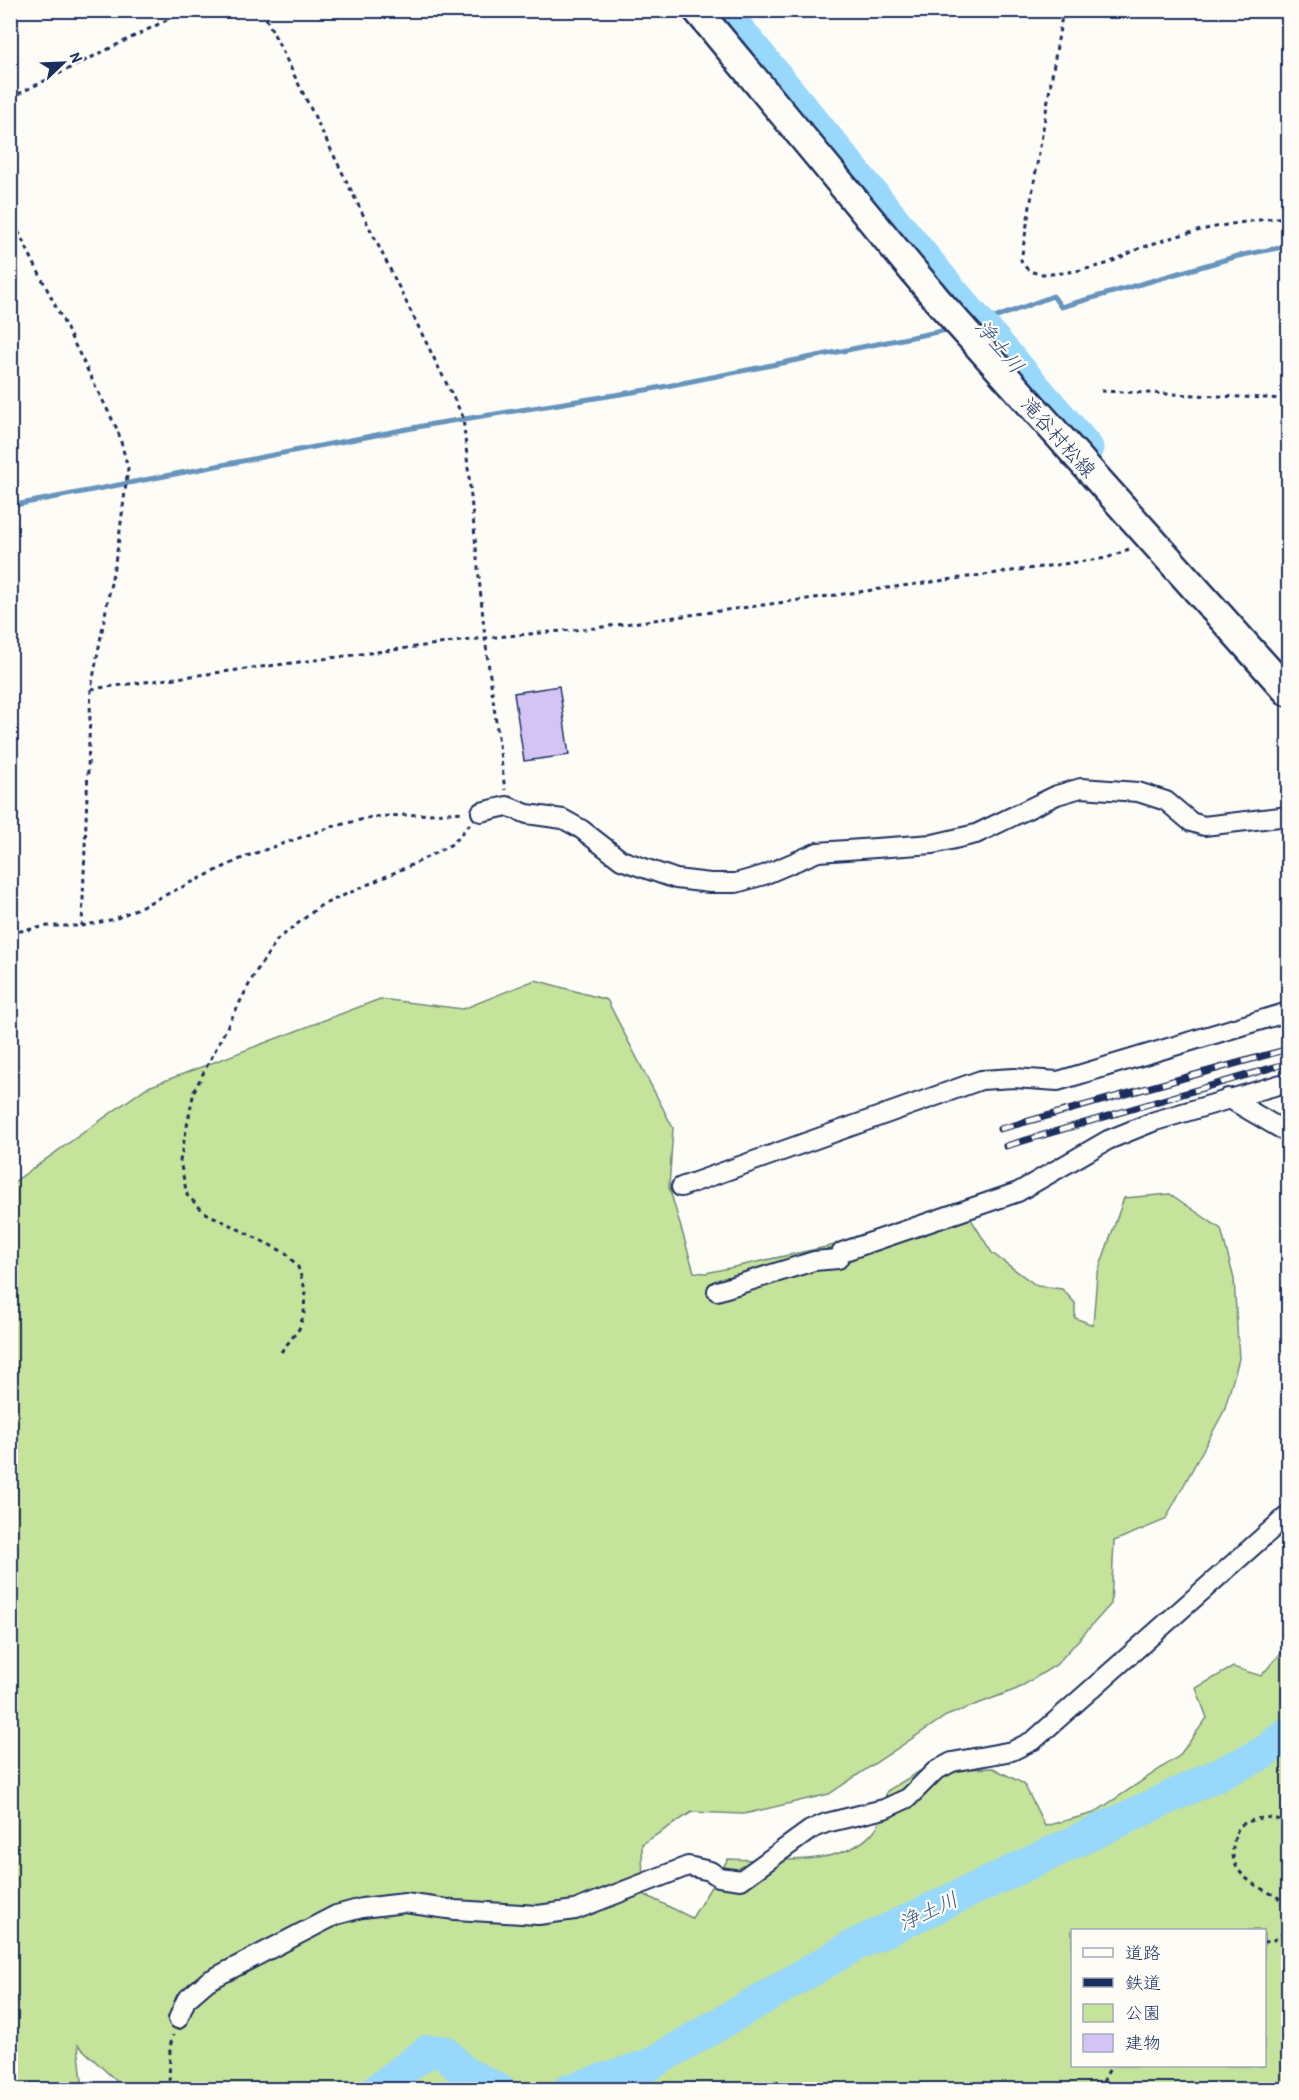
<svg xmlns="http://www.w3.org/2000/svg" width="1299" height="2100" font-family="'Patrick Hand','Klee One',sans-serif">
<rect width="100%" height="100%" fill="#fdfcf7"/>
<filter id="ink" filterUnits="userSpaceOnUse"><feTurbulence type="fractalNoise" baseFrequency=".0167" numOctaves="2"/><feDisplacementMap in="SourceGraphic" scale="12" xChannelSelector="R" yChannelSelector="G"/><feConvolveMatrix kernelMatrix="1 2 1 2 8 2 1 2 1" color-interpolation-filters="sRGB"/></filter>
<g filter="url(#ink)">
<path fill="#c6e39b" stroke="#70897c" stroke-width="1.5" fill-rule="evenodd" d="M535 980 607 1000 673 1128 669 1187 694 1272 706 1273 969 1216 992 1253 1037 1286 1062 1289 1075 1303V1318L1093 1325 1097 1275 1124 1198 1170 1194 1221 1229 1234 1279 1239 1359 1224 1411 1165 1520 1114 1541 1111 1604 1056 1665 1017 1689 946 1716 829 1794 744 1814 692 1812 642 1844 643 1894 692 1918 728 1859C772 1860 849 1869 877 1827 883 1818 884 1801 887 1791L920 1771 993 1768 1024 1784 1045 1826 1094 1813 1179 1756 1207 1718 1196 1688 1233 1667 1261 1676 1288 1645V2089L126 2090 78 2045 83 2089H11L10 1185 146 1088 380 999 463 1009ZM1072 1930H1264V2066H1072Z"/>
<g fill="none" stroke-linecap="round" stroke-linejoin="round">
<path stroke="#6694bc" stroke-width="5" d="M973 326 1053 296 1061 307 1238 256 1288 246
M10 506 433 424 652 389 952 329"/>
<path stroke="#98d8fa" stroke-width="33" d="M722 10 948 287 1087 448
M377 2090 428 2051 445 2052 462 2071 499 2090
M569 2090 647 2066 855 1945 1262 1754 1288 1733"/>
</g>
<path fill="#d4c4f5" stroke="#1b2f5e" stroke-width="1.5" d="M559 686 569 755 524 761 514 693Z"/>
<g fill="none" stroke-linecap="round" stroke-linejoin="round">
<g stroke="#1b2f5e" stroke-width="22">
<path id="minor" d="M481 812 507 806 527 814 563 819 581 829 621 860 676 879 710 883H736L764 875 818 852 933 844 976 834 1057 795 1081 788 1138 792 1166 801 1191 822 1204 826 1288 816
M1228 1098 1288 1133
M681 1187 981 1080 1014 1078 1058 1081 1288 1012
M717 1291 814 1261 838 1259 842 1252 1018 1192 1108 1140 1155 1121 1288 1082
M178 2019 186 2000 208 1981 336 1915 362 1908 405 1903 455 1910 538 1915 575 1910 688 1866 710 1871 719 1877 741 1880 810 1830 826 1823 884 1809 908 1798 935 1771 952 1762 1012 1751 1034 1740 1288 1515"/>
</g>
<g stroke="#1b2f5e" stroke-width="32">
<path id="secondary" d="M697 10 939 302 1288 692"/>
</g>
<path stroke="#1b2f5e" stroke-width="3" stroke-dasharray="4.5 4.5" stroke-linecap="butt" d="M262 10 463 417 485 638 505 790
M1063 10 1021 260C1026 271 1034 274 1047 274 1064 274 1089 269 1106 264 1119 259 1131 251 1144 247 1189 230 1240 221 1288 217
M10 98 187 10
M10 215 118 431 128 468 118 546 91 689 82 926
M1101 391 1288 399
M91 689 485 638 595 628 1107 558 1129 549
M10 933 48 926H82L115 919 247 856 331 827 372 817 464 812
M281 1352 299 1329 304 1314 305 1289 298 1267 286 1253 204 1212 187 1195 180 1161 194 1091 254 975 277 940 320 906 418 862 452 844 470 824
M1288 1823C1269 1814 1258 1817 1239 1826 1226 1858 1233 1873 1264 1890 1275 1896 1283 1898 1288 1910
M1173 1930H1213
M1264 1942 1272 1941 1286 1932 1288 1922
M169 2090 170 2047 173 2035
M1099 2090 1111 2066"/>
<use href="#minor" stroke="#fdfcf7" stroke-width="18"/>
<use href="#secondary" stroke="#fdfcf7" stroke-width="27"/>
<g stroke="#1b2f5e" stroke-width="7">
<path id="rail" d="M1000 1129 1288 1049
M1006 1146 1288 1063"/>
</g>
<use href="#rail" stroke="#fdfcf7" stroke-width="4.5" stroke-dasharray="14" stroke-linecap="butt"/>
</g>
</g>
<g text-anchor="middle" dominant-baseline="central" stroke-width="4.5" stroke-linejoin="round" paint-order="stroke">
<g font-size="20" fill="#1b2f5e" stroke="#fdfcf7">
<text transform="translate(1059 437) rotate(48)">滝谷村松線</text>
</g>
<g font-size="21" font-style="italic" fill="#3a5985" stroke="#fdfcf7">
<text transform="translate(1000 346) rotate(50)">浄土川</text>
<text transform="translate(928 1911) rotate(-25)">浄土川</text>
</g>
</g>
<rect width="1299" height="2100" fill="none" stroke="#fdfcf7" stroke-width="36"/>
<rect x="18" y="18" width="1263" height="2064" fill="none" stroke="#1b2f5e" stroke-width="2" filter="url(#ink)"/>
<rect x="1071" y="1929" width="195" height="138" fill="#fdfcf7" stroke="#a3aaba" stroke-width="1.5"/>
<rect x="1083" y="1948" width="30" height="9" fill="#fdfcf7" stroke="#a3aaba" stroke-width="1.5"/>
<text x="1125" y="1959" font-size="18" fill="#1b2f5e">道路</text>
<rect x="1083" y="1978" width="30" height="9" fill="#1b2f5e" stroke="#a3aaba" stroke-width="1.5"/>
<text x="1125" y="1989" font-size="18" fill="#1b2f5e">鉄道</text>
<rect x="1083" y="2004" width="30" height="18" fill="#c6e39b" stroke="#a3aaba" stroke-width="1.5"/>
<text x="1125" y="2019" font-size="18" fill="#1b2f5e">公園</text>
<rect x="1083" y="2034" width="30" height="18" fill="#d4c4f5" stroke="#a3aaba" stroke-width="1.5"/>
<text x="1125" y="2049" font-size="18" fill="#1b2f5e">建物</text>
<g transform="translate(63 63) rotate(67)" stroke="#fdfcf7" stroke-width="4.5" paint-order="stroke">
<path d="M0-4.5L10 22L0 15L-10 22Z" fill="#1b2f5e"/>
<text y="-9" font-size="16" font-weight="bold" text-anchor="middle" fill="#1b2f5e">N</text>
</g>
</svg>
